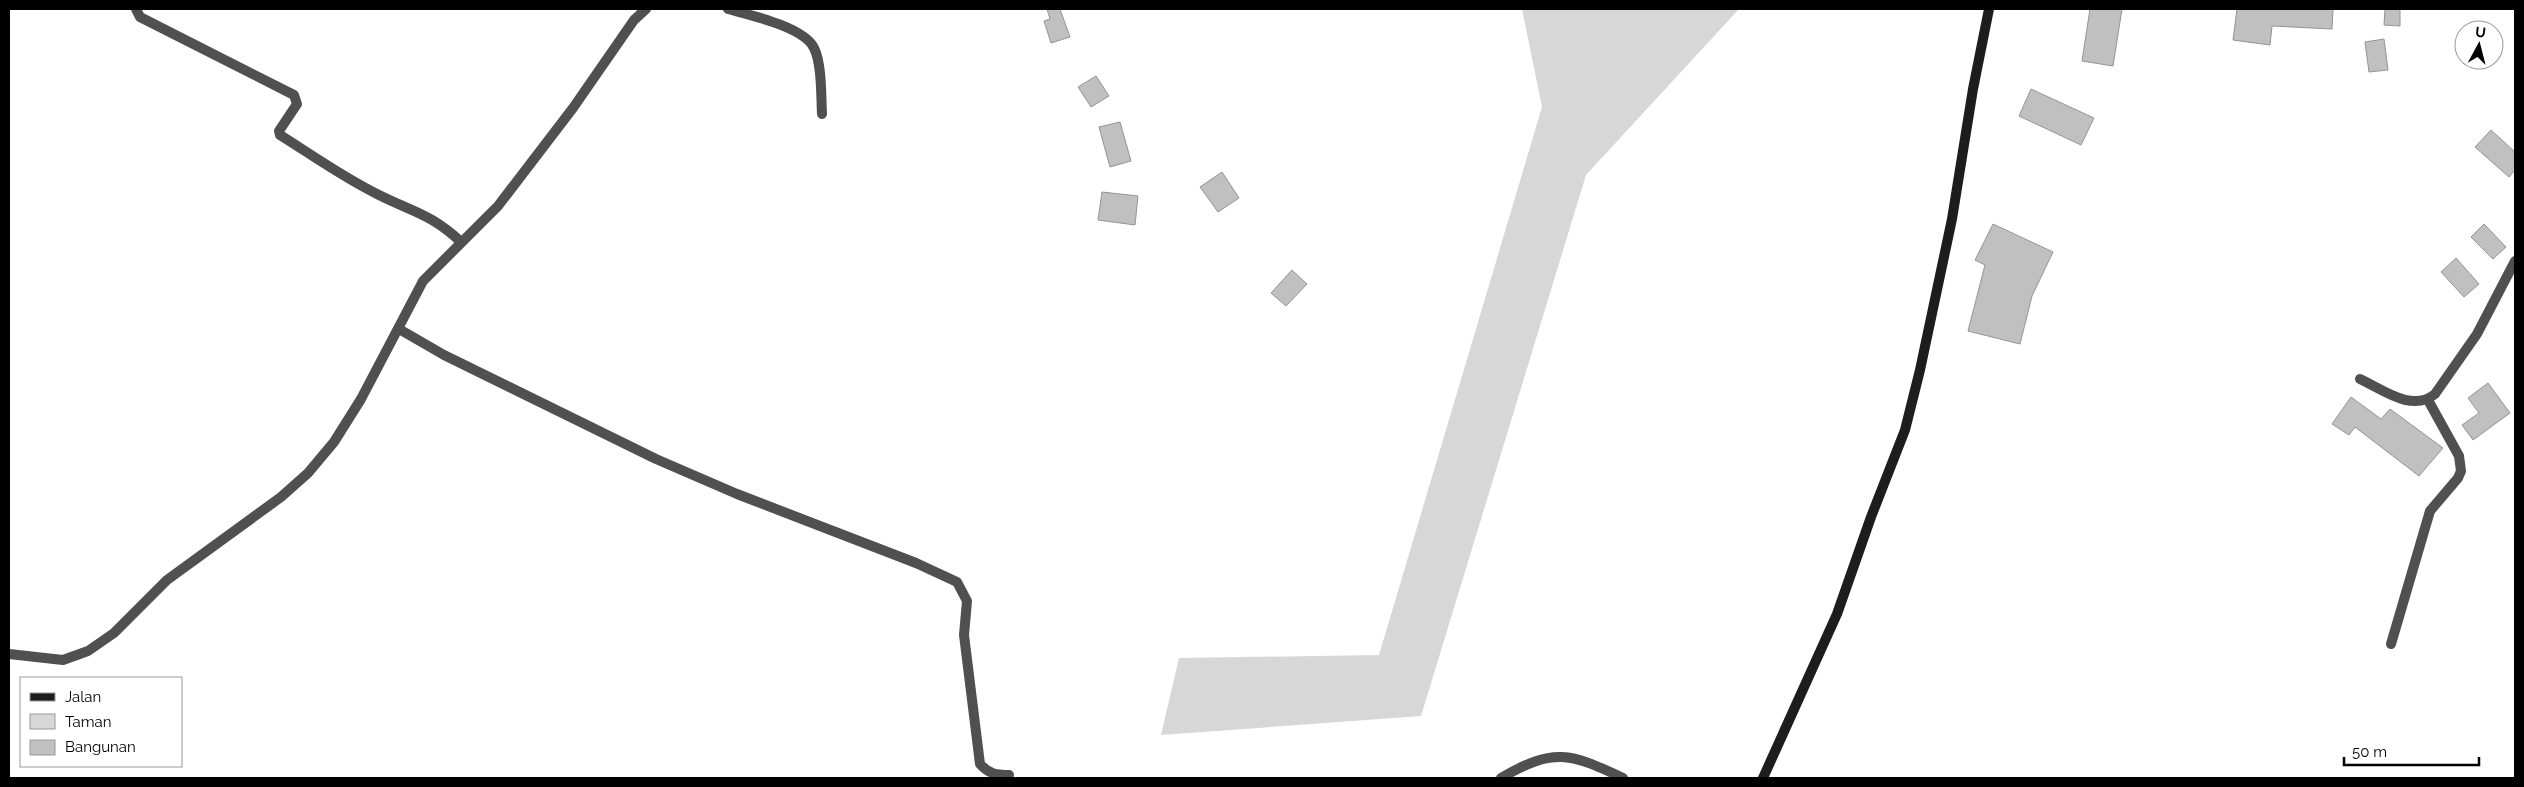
<svg xmlns="http://www.w3.org/2000/svg" width="2524" height="787" font-family="Raleway,sans-serif">
<rect width="100%" height="100%" fill="#fff"/>
<path fill="#d7d7d7" d="M1522 9H1739L1586 175 1421 716 1161 735 1179 658 1379 655 1542 107Z"/>
<path fill="#c0c0c0" stroke="#949494" d="M1047 9H1060L1070 37 1051 43 1044 21 1050 19Z
M2090 9H2122L2113 66 2082 61Z
M2237 9H2333L2332 29 2272 26 2270 45 2233 40Z
M2385 9H2400V26L2384 25Z
M2384 39 2388 70 2369 72 2365 42Z
M1096 76 1109 96 1091 107 1078 87Z
M2031 89 2094 118 2081 145 2019 116Z
M1120 122 1131 161 1110 167 1099 127Z
M2491 130 2515 152V170L2509 177 2475 147Z
M1222 172 1239 198 1218 212 1200 187Z
M1102 192 1138 196 1135 225 1098 220Z
M1993 224 2053 252 2032 296 2020 344 1968 331 1985 265 1975 260Z
M2484 224 2506 247 2493 259 2471 237Z
M2456 258 2479 284 2464 297 2441 272Z
M1292 270 1307 284 1286 306 1271 293Z
M2488 383 2510 413 2473 440 2462 425 2479 413 2468 398Z
M2351 397 2381 419 2390 409 2443 448 2419 476 2355 427 2349 435 2332 424Z"/>
<g fill="none" stroke-linecap="round" stroke-linejoin="round">
<path stroke="#505050" stroke-width="10" d="M136 9 140 17 294 95 297 104 279 131 280 135C312 155 344 178 379 195 413 212 431 214 461 242
M728 9C750 15 804 27 814 48 822 64 821 96 822 114
M399 329 444 355 656 459 737 494 916 563 957 582 967 601 964 635 980 764C989 774 996 775 1009 775
M2360 379C2382 389 2412 413 2435 394L2477 334 2515 261
M2391 644 2430 511 2458 478 2461 471 2459 456 2428 400
M9 654 63 660 88 651 114 633 167 580 281 497 308 473 334 442 361 399 423 281 498 206 573 108 634 20 646 9
M1501 778C1554 747 1570 753 1623 778"/>
<path stroke="#1d1d1d" stroke-width="10" d="M1763 778 1837 614 1871 517 1905 430 1920 370 1952 219 1973 89 1989 9"/>
</g>
<rect width="2524" height="787" fill="none" stroke="#000000" stroke-width="20"/>
<rect x="20" y="677" width="162" height="90" fill="#ffffff" stroke="#999999"/>
<rect x="30" y="693" width="25" height="8" fill="#1d1d1d" stroke="#999999"/>
<text x="65" y="702" font-size="15" fill="#000000">Jalan</text>
<rect x="30" y="714" width="25" height="15" fill="#d7d7d7" stroke="#999999"/>
<text x="65" y="727" font-size="15" fill="#000000">Taman</text>
<rect x="30" y="740" width="25" height="15" fill="#c0c0c0" stroke="#999999"/>
<text x="65" y="752" font-size="15" fill="#000000">Bangunan</text>
<g transform="translate(2479 45) rotate(7)"><circle r="24" fill="#ffffff" stroke="#999999"/>
<path d="M0-4L9 19L0 12L-9 19Z" fill="#000000"/>
<text y="-8" font-size="14" font-weight="bold" text-anchor="middle" fill="#000000">U</text>
</g>
<path d="M2344 757v8h135v-8" fill="none" stroke="#000000" stroke-width="2.5"/>
<text x="2352" y="757" font-size="15" fill="#000000" stroke="#ffffff" stroke-width="4" paint-order="stroke">50 m</text>
</svg>
